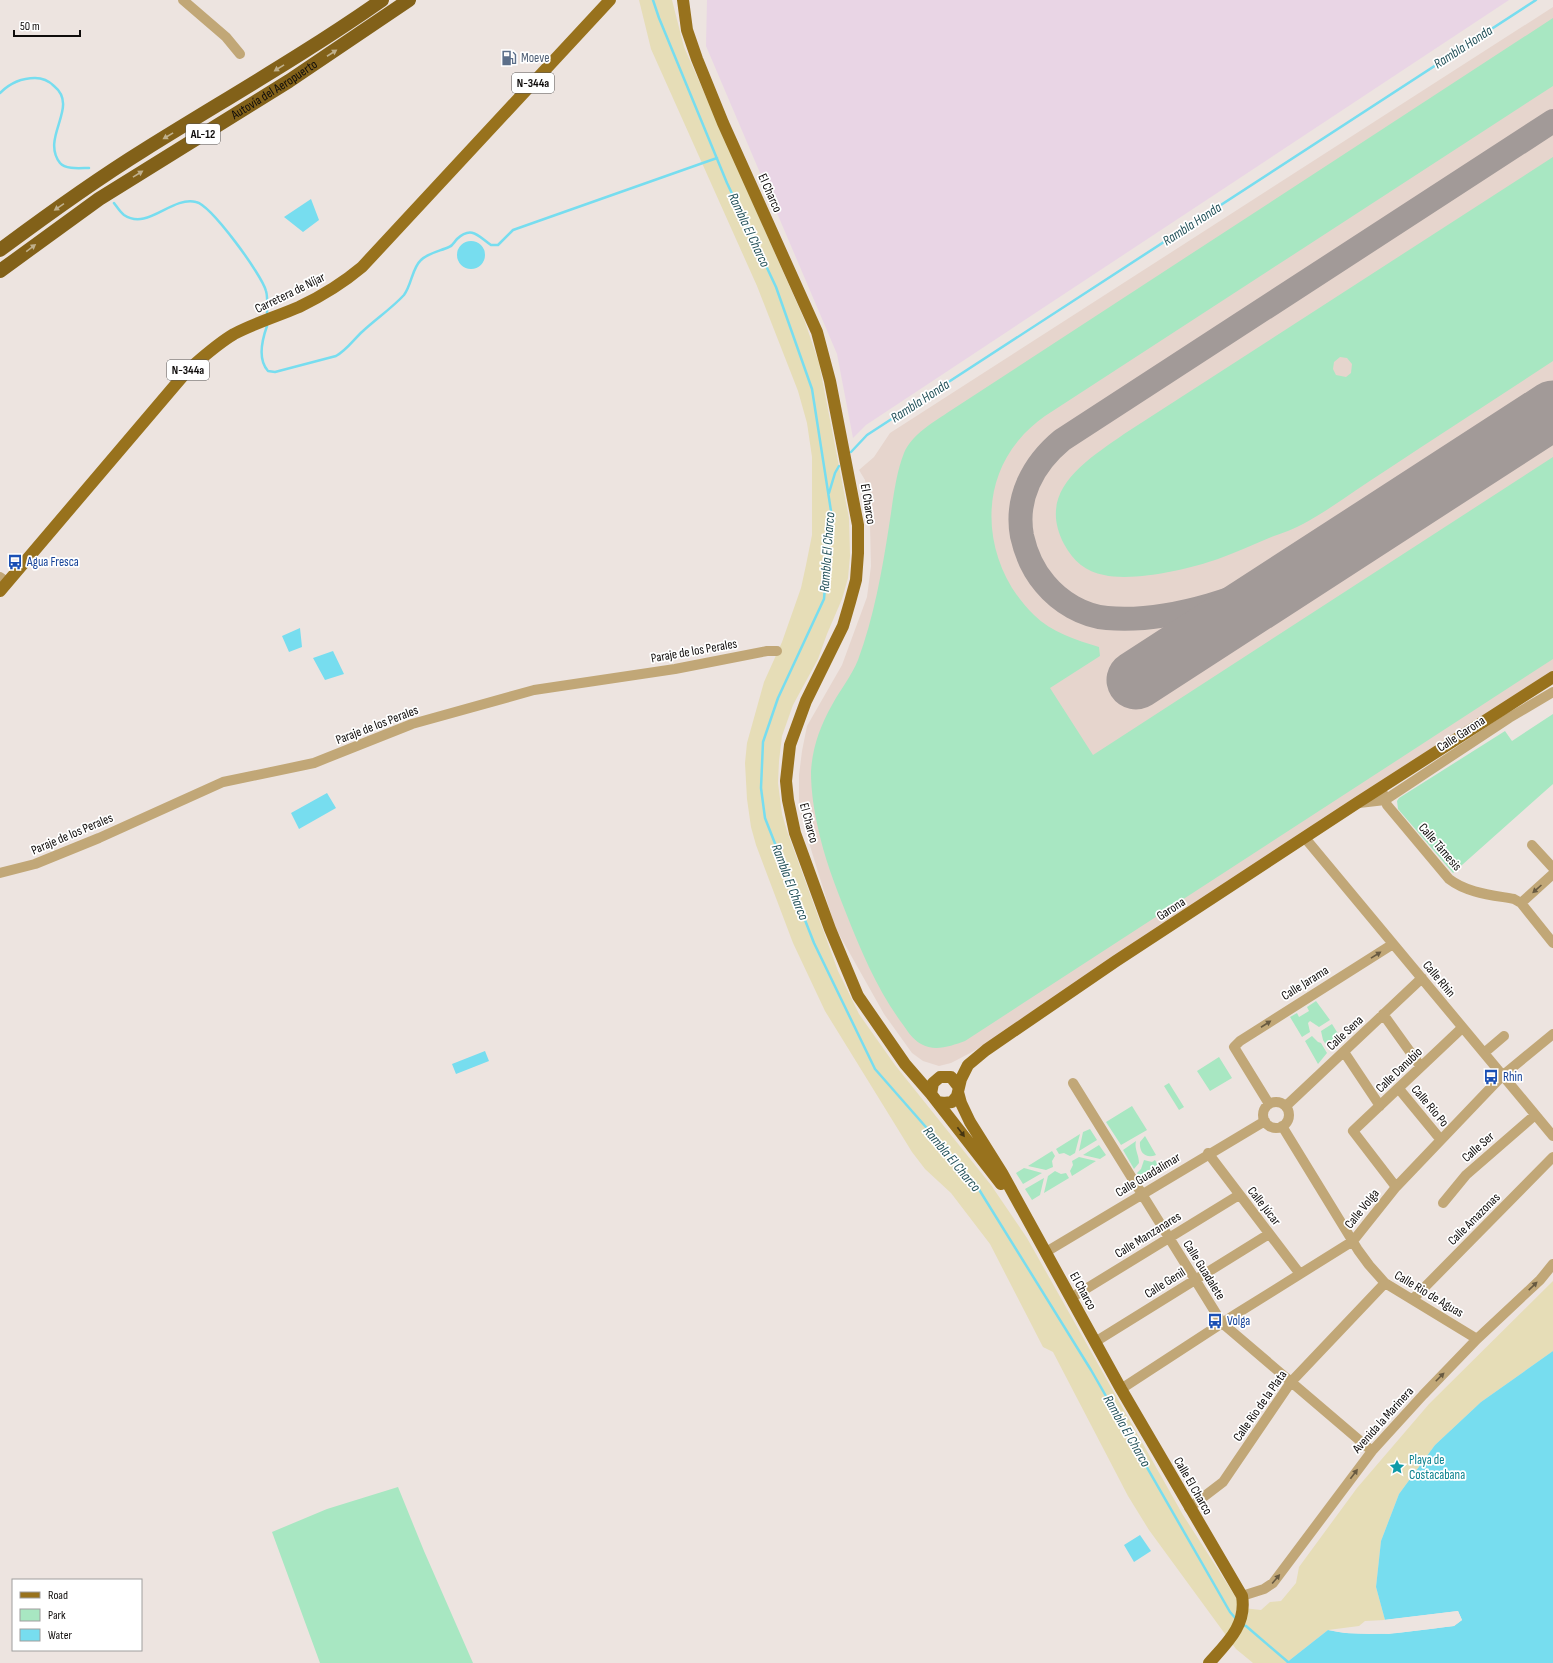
<svg xmlns="http://www.w3.org/2000/svg" width="1553" height="1663" font-family="'Sofia Sans Condensed',sans-serif">
<rect width="100%" height="100%" fill="#ede4e0"/>
<path fill="#e6d5cd" d="M1553 7V675L974 1051 951 1063 939 1066 923 1061 912 1053 884 1014 835 927 802 820 799 800V775L802 751 807 726 842 665 867 597 871 566 870 525 865 480 859 470 874 457 890 433Z"/>
<path fill="#e9d5e5" d="M707 0H1509L866 425 853 438 837 354 706 46Z"/>
<path fill="#a8e7c2" fill-rule="evenodd" d="M1553 18V86L1045 416C1035 423 1026 431 1018 441 975 493 987 570 1034 615 1051 632 1076 640 1099 647L1100 656 1050 688 1093 755 1553 457V659L965 1041C951 1046 935 1052 921 1044 912 1039 907 1030 901 1022 877 989 861 951 846 913 835 885 824 857 818 828 814 810 811 791 811 772 812 749 820 726 832 705 840 690 851 677 858 660 874 617 882 571 889 526 893 502 895 476 904 453 912 434 934 422 950 411Z
M1553 157V361C1497 398 1441 434 1385 471 1358 488 1331 509 1303 524 1294 529 1283 533 1274 536 1255 544 1237 552 1218 559 1189 569 1134 582 1104 575 1086 572 1073 561 1064 544 1036 490 1086 461 1124 434ZM1340 357 1347 358 1352 364 1351 373 1346 377 1336 375 1333 369 1334 362Z
M1553 714V784L1453 873 1398 809 1397 801 1399 798 1505 731 1512 741Z
M1316 1001 1330 1020 1319 1027 1310 1021 1308 1023 1310 1032 1302 1037 1290 1017 1297 1013 1299 1017 1309 1011 1307 1007Z
M1332 1024 1342 1040 1330 1051 1323 1040 1321 1031Z
M1312 1036 1318 1042 1321 1043 1327 1053 1318 1064 1305 1041Z
M1219 1057 1232 1078 1210 1091 1197 1071Z
M1169 1083 1184 1107 1179 1110 1164 1086Z
M1132 1106 1147 1130 1121 1145 1106 1122Z
M1090 1129 1097 1140 1079 1151 1083 1132Z
M1080 1134 1075 1153 1070 1156 1064 1153 1059 1154 1056 1149Z
M1145 1136 1156 1155C1146 1159 1139 1153 1140 1142Z
M1136 1141C1134 1149 1139 1155 1139 1163L1134 1169 1123 1150Z
M1099 1145 1106 1155 1100 1159 1083 1155Z
M1052 1151 1055 1156 1052 1161 1053 1167 1046 1170 1028 1166Z
M1079 1157 1096 1161 1072 1176 1070 1171 1073 1165 1072 1161Z
M1144 1160 1152 1162 1155 1160 1162 1171 1153 1177 1150 1173 1141 1179 1137 1173 1141 1169Z
M1024 1168 1042 1173 1023 1184 1016 1173Z
M1055 1171 1061 1174 1066 1173 1069 1178 1044 1193 1048 1176Z
M1044 1178 1040 1195 1032 1200 1025 1189Z
M398 1487 424 1551 473 1663H320L272 1532 327 1509Z"/>
<path fill="#e6ddb7" d="M639 0H672L684 47 804 319 819 363 849 518 850 556 848 578 842 599 827 634 818 659 793 705 782 736 779 761 778 783 782 814 787 831 838 971 859 1014 895 1065 991 1185 1027 1238 1183 1515 1235 1596 1243 1608 1261 1610 1270 1602 1281 1601 1296 1583 1299 1567 1357 1488 1429 1404 1553 1281V1351L1481 1402 1435 1445 1399 1494 1381 1541 1376 1587 1385 1620 1365 1621 1359 1626 1328 1630 1286 1663H1253L1236 1649 1149 1530 1128 1496 1053 1352 1043 1347 990 1244 951 1193 925 1169 912 1152 825 1011 793 943 756 845 751 827 747 799 745 763 747 743 764 682 782 642 801 588 806 565 812 535V457L807 423 798 391 757 286 651 49Z"/>
<path fill="#77ddef" d="M311 199 319 220 303 232 284 217Z
M457 255a14 14 0 1 1 28 0a14 14 0 1 1-28 0Z
M300 628 302 647 289 652 282 636Z
M333 651 344 674 325 680 313 658Z
M327 793 336 808 299 829 291 813Z
M485 1051 489 1061 456 1074 452 1064Z
M1553 1351V1663H1286L1328 1630C1370 1639 1412 1631 1454 1626L1462 1620 1458 1611 1385 1620 1376 1587 1381 1541 1399 1494 1435 1445 1481 1402Z
M1140 1535 1151 1551 1134 1562 1124 1545Z"/>
<path fill="#ede4e0" d="M1458 1611 1462 1620 1454 1626 1389 1634 1345 1633 1328 1630 1389 1632 1453 1624 1459 1619 1457 1613 1385 1622 1383 1620Z"/>
<g fill="none" stroke-linecap="round" stroke-linejoin="round">
<path stroke="#77ddef" stroke-width="2.5" d="M653 0 659 18 727 183 776 287 812 389 831 511 824 599 778 698 763 742 761 788 765 818 814 943 875 1069 975 1183 1091 1370 1230 1612 1237 1620
M0 93C10 83 21 78 35 78 43 78 49 81 54 86 80 107 40 137 60 163 66 170 81 168 89 168
M114 203C117 207 120 212 124 215 148 231 171 196 196 202 211 205 262 275 266 291 268 298 267 306 267 313
M267 326C262 340 257 359 268 371L275 372 336 356C347 350 353 340 363 331 376 319 392 308 404 295 412 284 412 268 421 260 428 253 440 251 449 247 453 246 454 242 457 239 472 225 479 237 491 245H498L513 230 717 158
M851 452 867 435 1536 0
M829 493 835 473 839 466
M1242 1625 1246 1626 1288 1662"/>
<path stroke="#a29a98" stroke-width="24" d="M1308 569C1247 594 1174 624 1107 618 1083 616 1060 602 1045 584 1033 570 1026 554 1022 536 1015 498 1033 464 1062 440L1553 121"/>
<path stroke="#a29a98" stroke-width="59" d="M1136 680 1553 410"/>
<path stroke="#c1a777" stroke-width="10" d="M183 0 226 37 240 54
M0 577 7 582
M1381 788 1387 805 1449 879C1467 893 1492 895 1514 899L1521 903 1553 943
M1385 800 1509 718 1553 692
M1359 803 1385 800
M1305 838 1553 1136
M1532 845 1553 868
M0 873 35 864 99 838 223 782 314 763 412 724 534 690 675 669 767 651H777
M1521 903 1553 874
M1383 1014 1421 1067
M1344 1052 1380 1106
M1484 1053 1504 1036
M1073 1083 1222 1323 1372 1451
M1399 1089 1441 1140
M1263 1115a13 13 0 1 1 26 0a13 13 0 1 1-26 0Z
M1269 1104 1234 1047 1240 1041 1393 944
M1286 1106 1422 978
M1282 1126 1358 1250 1369 1265 1385 1283 1477 1339
M1208 1153 1300 1274
M1396 1187 1353 1131 1462 1028
M1443 1203 1466 1175 1535 1115
M1046 1252 1265 1121
M1071 1298 1239 1195
M1413 1299 1553 1157
M1095 1342 1269 1234
M1121 1389 1236 1314 1353 1241 1396 1187 1502 1076 1553 1034
M1189 1508 1223 1482 1291 1382 1385 1283
M1242 1596 1264 1589 1273 1583 1372 1451 1423 1395 1477 1339 1540 1280 1553 1264"/>
<path stroke="#98721d" stroke-width="12" d="M683 0 687 30 697 59 723 123 817 332 830 381 858 525V553L856 580 850 602 843 626 806 701 790 745 786 781 788 800 795 833 830 929 858 996 905 1064 931 1094
M0 591 188 370C203 357 217 344 234 334 255 323 278 316 299 307 322 296 343 283 362 267L610 0
M958 1086 951 1077H940L933 1083 931 1094 1001 1184
M958 1092 961 1103 970 1122 1002 1173 1121 1389 1242 1596C1247 1625 1227 1643 1209 1663
M937 1102 944 1103 952 1102 957 1096 961 1079 968 1065 986 1050 1040 1013 1116 961 1357 803 1553 677"/>
<g stroke="#826119" stroke-width="14">
<path d="M0 250C47 215 94 181 144 150 224 100 305 54 382 0"/>
<path id="s1" d="M0 271 99 199 289 81 409 0"/>
</g>
</g>
<defs><path id="oneway-solid" d="M-6-.8H1V-3.2L6.5 0L1 3.2V.8H-6Z"/></defs>
<g fill="#c0b08c">
<use href="#oneway-solid" transform="translate(332 53) rotate(-33)"/>
<use href="#oneway-solid" transform="translate(279 68) rotate(148)"/>
<use href="#oneway-solid" transform="translate(168 136) rotate(149)"/>
<use href="#oneway-solid" transform="translate(138 174) rotate(-32)"/>
<use href="#oneway-solid" transform="translate(59 207) rotate(146)"/>
<use href="#oneway-solid" transform="translate(31 248) rotate(-37)"/>
</g>
<g fill="#685a41">
<use href="#oneway-solid" transform="translate(1537 889) rotate(138)"/>
<use href="#oneway-solid" transform="translate(1376 955) rotate(-32)"/>
<use href="#oneway-solid" transform="translate(1266 1024) rotate(-33)"/>
<use href="#oneway-solid" transform="translate(1533 1286) rotate(-44)"/>
<use href="#oneway-solid" transform="translate(1440 1377) rotate(-45)"/>
<use href="#oneway-solid" transform="translate(1354 1474) rotate(-53)"/>
<use href="#oneway-solid" transform="translate(1276 1579) rotate(-50)"/>
</g>
<use fill="#463512" href="#oneway-solid" transform="translate(961 1132) rotate(53)"/>
<defs>
<g id="fuel-bare" transform="scale(1.2)"><path d="M-5.5-6h7V0h2V4h1.3V-2.5L3-4.5l.8-.8L6-3V5H2.5V1h-1V6h-7ZM-4.2-4.7v3.2H.2V-4.7Z" fill="#5c6f8a" stroke="#fff" stroke-width="2.5" paint-order="stroke"/></g>
<g id="bus-bare" transform="scale(1.2)"><path d="M-5-6H5V4H4V6H2V4H-2V6H-4V4H-5ZM-3.5-4V0h7V-4ZM-3.5 1.2v1.5H-2V1.2ZM2 1.2v1.5H3.5V1.2Z" fill="#1a4fb4" stroke="#fff" stroke-width="2.5" paint-order="stroke"/></g>
<g id="sight-bare" transform="scale(1.2)"><path d="M0-6L1.8-2.2L6-1.7L2.9 1.2L3.7 5.4L0 3.3L-3.7 5.4L-2.9 1.2L-6-1.7L-1.8-2.2Z" fill="#0f9aa8" stroke="#fff" stroke-width="2.5" paint-order="stroke"/></g>
</defs>
<g fill-rule="evenodd">
<use href="#fuel-bare" x="509" y="58"/>
<use href="#bus-bare" x="15" y="562"/>
<use href="#bus-bare" x="1491" y="1077"/>
<use href="#bus-bare" x="1215" y="1321"/>
<use href="#sight-bare" x="1397" y="1467"/>
</g>
<g text-anchor="middle" dominant-baseline="central" stroke-width="3.5" stroke-linejoin="round" paint-order="stroke">
<g fill="#fff" stroke="#575554" stroke-width="1">
<rect x="512" y="73" width="42" height="20" rx="3"/>
<rect x="186" y="124" width="34" height="20" rx="3"/>
<rect x="167" y="360" width="42" height="20" rx="3"/>
</g>
<g font-size="12" font-weight="bold" fill="#0f0c0b">
<text x="533" y="83">N-344a</text>
<text x="203" y="134">AL-12</text>
<text x="188" y="370">N-344a</text>
</g>
<g font-size="13" fill="#4e5e75" stroke="#fff" text-anchor="start">
<text x="521" y="58">Moeve</text>
</g>
<g font-size="13" fill="#0f0c0b" stroke="#fff">
<text stroke="none"><textPath href="#s1" startOffset="329">Autovía del Aeropuerto</textPath></text>
<text transform="translate(770 193) rotate(66)">El Charco</text>
<text transform="translate(290 293) rotate(-26)">Carretera de Níjar</text>
<text transform="translate(868 504) rotate(81)">El Charco</text>
<text transform="translate(694 651) rotate(-10)">Paraje de los Perales</text>
<text transform="translate(377 725) rotate(-21)">Paraje de los Perales</text>
<text transform="translate(1461 734) rotate(-33)">Calle Garona</text>
<text transform="translate(809 823) rotate(75)">El Charco</text>
<text transform="translate(72 834) rotate(-23)">Paraje de los Perales</text>
<text transform="translate(1440 847) rotate(49)">Calle Támesis</text>
<text transform="translate(1171 909) rotate(-33)">Garona</text>
<text transform="translate(1439 979) rotate(50)">Calle Rhin</text>
<text transform="translate(1305 983) rotate(-32)">Calle Jarama</text>
<text transform="translate(1345 1033) rotate(-43)">Calle Sena</text>
<text transform="translate(1399 1070) rotate(-44)">Calle Danubio</text>
<text transform="translate(1430 1106) rotate(50)">Calle Rio Po</text>
<text transform="translate(1478 1147) rotate(-41)">Calle Ser</text>
<text transform="translate(1148 1175) rotate(-31)">Calle Guadalimar</text>
<text transform="translate(1264 1206) rotate(52)">Calle Júcar</text>
<text transform="translate(1362 1209) rotate(-51)">Calle Volga</text>
<text transform="translate(1474 1219) rotate(-45)">Calle Amazonas</text>
<text transform="translate(1148 1235) rotate(-32)">Calle Manzanares</text>
<text transform="translate(1204 1270) rotate(58)">Calle Guadalete</text>
<text transform="translate(1165 1283) rotate(-32)">Calle Genil</text>
<text transform="translate(1083 1291) rotate(61)">El Charco</text>
<text transform="translate(1429 1294) rotate(31)">Calle Rio de Aguas</text>
<text transform="translate(1260 1406) rotate(-55)">Calle Rio de la Plata</text>
<text transform="translate(1383 1420) rotate(-48)">Avenida la Marinera</text>
<text transform="translate(1193 1486) rotate(60)">Calle El Charco</text>
</g>
<g font-size="13" fill="#164399" stroke="#fff" text-anchor="start">
<text x="27" y="562">Agua Fresca</text>
<text x="1503" y="1077">Rhin</text>
<text x="1227" y="1321">Volga</text>
</g>
<g font-size="13" fill="#0d838f" stroke="#fff" text-anchor="start">
<text x="1409" y="1460">Playa de<tspan x="1409" dy="15">Costacabana</tspan></text>
</g>
<g font-size="14" font-style="italic" fill="#235159" stroke="#fff">
<text transform="translate(1463 47) rotate(-33)">Rambla Honda</text>
<text transform="translate(1192 224) rotate(-33)">Rambla Honda</text>
<text transform="translate(749 230) rotate(65)">Rambla El Charco</text>
<text transform="translate(920 401) rotate(-33)">Rambla Honda</text>
<text transform="translate(827 552) rotate(-86)">Rambla El Charco</text>
<text transform="translate(790 882) rotate(69)">Rambla El Charco</text>
<text transform="translate(952 1159) rotate(50)">Rambla El Charco</text>
<text transform="translate(1127 1431) rotate(60)">Rambla El Charco</text>
</g>
</g>
<rect x="12" y="1579" width="130" height="72" fill="#ffffff" stroke="#9f9e9d"/>
<rect x="20" y="1592" width="20" height="6" fill="#98721d" stroke="#9f9e9d"/>
<text x="48" y="1599" font-size="12" fill="#0f0c0b">Road</text>
<rect x="20" y="1609" width="20" height="12" fill="#a8e7c2" stroke="#9f9e9d"/>
<text x="48" y="1619" font-size="12" fill="#0f0c0b">Park</text>
<rect x="20" y="1629" width="20" height="12" fill="#77ddef" stroke="#9f9e9d"/>
<text x="48" y="1639" font-size="12" fill="#0f0c0b">Water</text>
<path d="M14 30v6h66v-6" fill="none" stroke="#0f0c0b" stroke-width="2"/>
<text x="20" y="30" font-size="12" fill="#0f0c0b" stroke="#ffffff" stroke-width="3" paint-order="stroke">50 m</text>
</svg>
